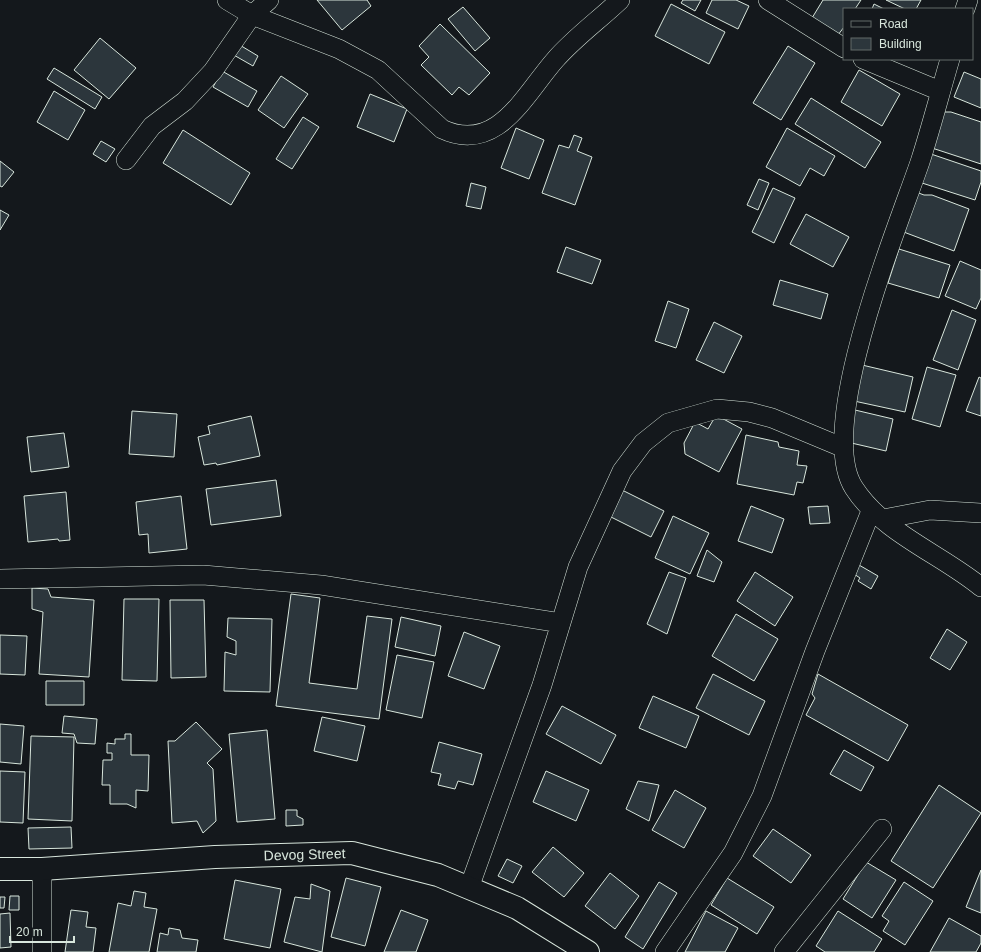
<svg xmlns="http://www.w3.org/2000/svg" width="981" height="952" font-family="Helvetica,sans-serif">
<rect width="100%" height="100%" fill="#14181c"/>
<path fill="#2c363c" stroke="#d8e6dc" d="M317 0H367L371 6 342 30Z
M683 0H701L695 11 681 3Z
M712 0H736L749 6 738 29 706 13Z
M823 0H861L855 9H844V27L838 35 812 18Z
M886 0H921L916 9H905Z
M671 4 725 32 709 64 655 36Z
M874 4 884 9H872Z
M463 7 490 38 475 51 448 19Z
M440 24 490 73 469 95 459 87 452 95 421 65 429 57 419 46Z
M100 38 136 68 109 99 74 70Z
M238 44 258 56 253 66 232 54Z
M788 46 815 63 781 120 753 103Z
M54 68 102 97 95 109 47 79Z
M859 70 900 94 882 126 841 102Z
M222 71 257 91 248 107 213 87Z
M964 72 981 79V108L954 97Z
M281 76 308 94 284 128 258 110Z
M54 91 85 110 68 140 37 122Z
M370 94 407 109 394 142 357 127Z
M811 98 881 142 865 168 795 124Z
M944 112H951L981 122V164L932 148Z
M303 117 319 127 292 169 276 159Z
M516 128 544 140 529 179 501 168Z
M787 128 835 156 824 176 810 168 800 186 766 167Z
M183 130 250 173 231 205 163 163Z
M574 135 582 138 577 151 592 157 575 205 542 193 559 145 569 148Z
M101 141 115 149 106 162 93 154Z
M931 154 981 171V182L975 200 922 183Z
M0 161 14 172 2 187 0 186Z
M759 179 769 183 758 210 747 205Z
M471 183 486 187 481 209 466 206Z
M773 188 795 198 774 243 752 232Z
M916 192 924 195H932L969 209 954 251 901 231Z
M0 210 9 215 0 230Z
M806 214 849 237 833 267 790 244Z
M566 247 601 260 592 284 557 272Z
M899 249 950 265 939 298 888 283Z
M960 261 981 270V298L976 309 945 296Z
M780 280 828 294 821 319 773 305Z
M668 301 689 309 676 348 655 341Z
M952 310 976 320 958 370 933 360Z
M714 322 742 336 724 373 696 360Z
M862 365 913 377 905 412 854 401Z
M927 367 956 375 940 427 912 419Z
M979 377 981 378V416L966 411Z
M855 410 893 419 886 451 847 442Z
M132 411 177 414 174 457 129 454Z
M716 415 742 429 719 472 685 454 684 443 695 422 708 429Z
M251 416 260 456 217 465 216 463 204 465 198 437 210 434 208 426Z
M64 433 69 467 31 472 27 437Z
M746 435 778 442 779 447 799 451 797 465 807 466 803 483 797 482 794 495 737 484Z
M276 480 281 516 211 525 206 489Z
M622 490 664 511 651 537 607 515Z
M66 492 70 540 59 541 58 539 28 542 24 496Z
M181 496 187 549 149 553 148 534 139 535 136 502Z
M751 506 784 519 772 553 738 541Z
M828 506 830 523 810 524 808 507Z
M673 516 709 533 690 574 655 558Z
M707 550 722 562 714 582 697 576Z
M859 565 878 576 871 589 858 581 860 578 854 574Z
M669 572 686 578 667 634 647 624Z
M755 572 793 597 775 626 737 601Z
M32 588 48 589 51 597 94 600 89 677 39 674 43 612 32 609Z
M291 594 320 598 309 683 357 689 367 616 392 619 379 719 276 706Z
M124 599H159L157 681 122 680Z
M170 600H204L206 677 171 678Z
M736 614 778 639 754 681 712 656Z
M401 617 441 626 435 656 395 647Z
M228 618 272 619 270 692 224 691 225 652 236 655V641L227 637Z
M947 629 967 642 950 670 930 658Z
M464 632 500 646 484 689 448 676Z
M0 635 27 636 25 675 0 674Z
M397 655 434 662 422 718 386 710Z
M713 674 765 701 749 735 696 708Z
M818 674 908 725 888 761 806 715 815 698 812 694Z
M46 681H84V705H46Z
M653 696 699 716 686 748 639 728Z
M562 706 616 735 601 764 546 734Z
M64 716 97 719 95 744 77 743 74 734 62 733Z
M322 717 365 726 357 761 314 751Z
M196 722 222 749 207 763 213 769 216 821 203 833 197 821 172 823 168 741H175Z
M0 724 24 726 21 764 0 762Z
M267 730 275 819 237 822 229 734Z
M125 734H131V755H149L148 791 136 790V808L127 804H110V785H102L103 760H112V753H107V743L115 744V739H125Z
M31 736 74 737 72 821 28 819Z
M439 742 482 754 473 785 458 781 455 789 438 785 441 774 431 772Z
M844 750 874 767 861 791 830 774Z
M0 771 25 772 23 823 0 822Z
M546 771 589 790 576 821 533 802Z
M638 781 659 785 649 821 626 809Z
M939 785 981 813 933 888 891 861Z
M675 790 706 808 684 848 652 830Z
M286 810H297V816L303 819V825L286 826Z
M71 827 72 848 29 849 28 828Z
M773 829 811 855 791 883 753 856Z
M553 847 584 873 564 897 532 872Z
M507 859 522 866 513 883 498 876Z
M866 862 896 880 872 918 843 899Z
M981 870V913L966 907Z
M610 873 639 896 615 929 585 906Z
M346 878 381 887 365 946 331 937Z
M727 878 774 907 757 934 711 905Z
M235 880 281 889 270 948 224 939Z
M659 882 677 893 643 949 625 937Z
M904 882 933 901 905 945 883 931 889 921 882 916Z
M311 884 330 891 322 952 284 942 295 897 310 899Z
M134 891 146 893 144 907 157 909 149 952H109L118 903 131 906Z
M10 896H19V910H9Z
M0 897H5L4 908H0Z
M71 910 88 912 86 927 96 928 93 952H65Z
M401 910 428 920 416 952H384Z
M706 911 738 928 725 952H685Z
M838 911 882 939 874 952H825L816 946Z
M10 913 11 947 0 948V914Z
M949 918 981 936V943L976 952H930Z
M169 928 180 930 182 938 198 940 196 952H157L160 933 168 935Z"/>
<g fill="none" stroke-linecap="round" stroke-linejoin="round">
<g stroke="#d8e6dc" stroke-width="20">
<path id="street" d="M227 0 252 15 339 49 378 70 442 129C497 155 525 94 555 60 574 38 599 20 620 0
M768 0 844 48
M965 9 968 0
M863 59 940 91
M950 59C940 93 931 128 920 162 897 229 815 428 854 488 883 533 941 554 981 587
M126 160 152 126 185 101 213 71 252 15 269 0
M883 519 930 510 981 513
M0 579 203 575 321 585 561 623
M469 888 542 685 578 567 622 471 643 443 668 423 717 409 749 412 772 418 844 448
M42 952V869
M665 952 733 853 762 796 815 651 871 511
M784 952 882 829"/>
</g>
<g stroke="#d8e6dc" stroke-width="24">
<g id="secondary">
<path id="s1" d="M0 869H42L215 857 352 853 438 875 517 908 588 952"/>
</g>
</g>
<use href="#street" stroke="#14181c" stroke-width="19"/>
<use href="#secondary" stroke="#14181c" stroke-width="22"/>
</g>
<g text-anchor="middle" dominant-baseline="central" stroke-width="3" stroke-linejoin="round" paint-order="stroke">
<g font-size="14" fill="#d8e6dc" stroke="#14181c">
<text stroke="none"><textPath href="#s1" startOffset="305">Devog Street</textPath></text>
</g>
</g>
<rect x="843" y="8" width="130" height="52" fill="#14181c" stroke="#626a69"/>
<rect x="851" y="21" width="20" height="6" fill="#14181c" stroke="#626a69"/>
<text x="879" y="28" font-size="12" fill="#d8e6dc">Road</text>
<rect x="851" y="38" width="20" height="12" fill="#2c363c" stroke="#626a69"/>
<text x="879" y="48" font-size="12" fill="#d8e6dc">Building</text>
<path d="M10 936v6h64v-6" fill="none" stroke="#d8e6dc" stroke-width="2"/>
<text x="16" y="936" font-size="12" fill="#d8e6dc" stroke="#14181c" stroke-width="3" paint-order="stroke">20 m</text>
</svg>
